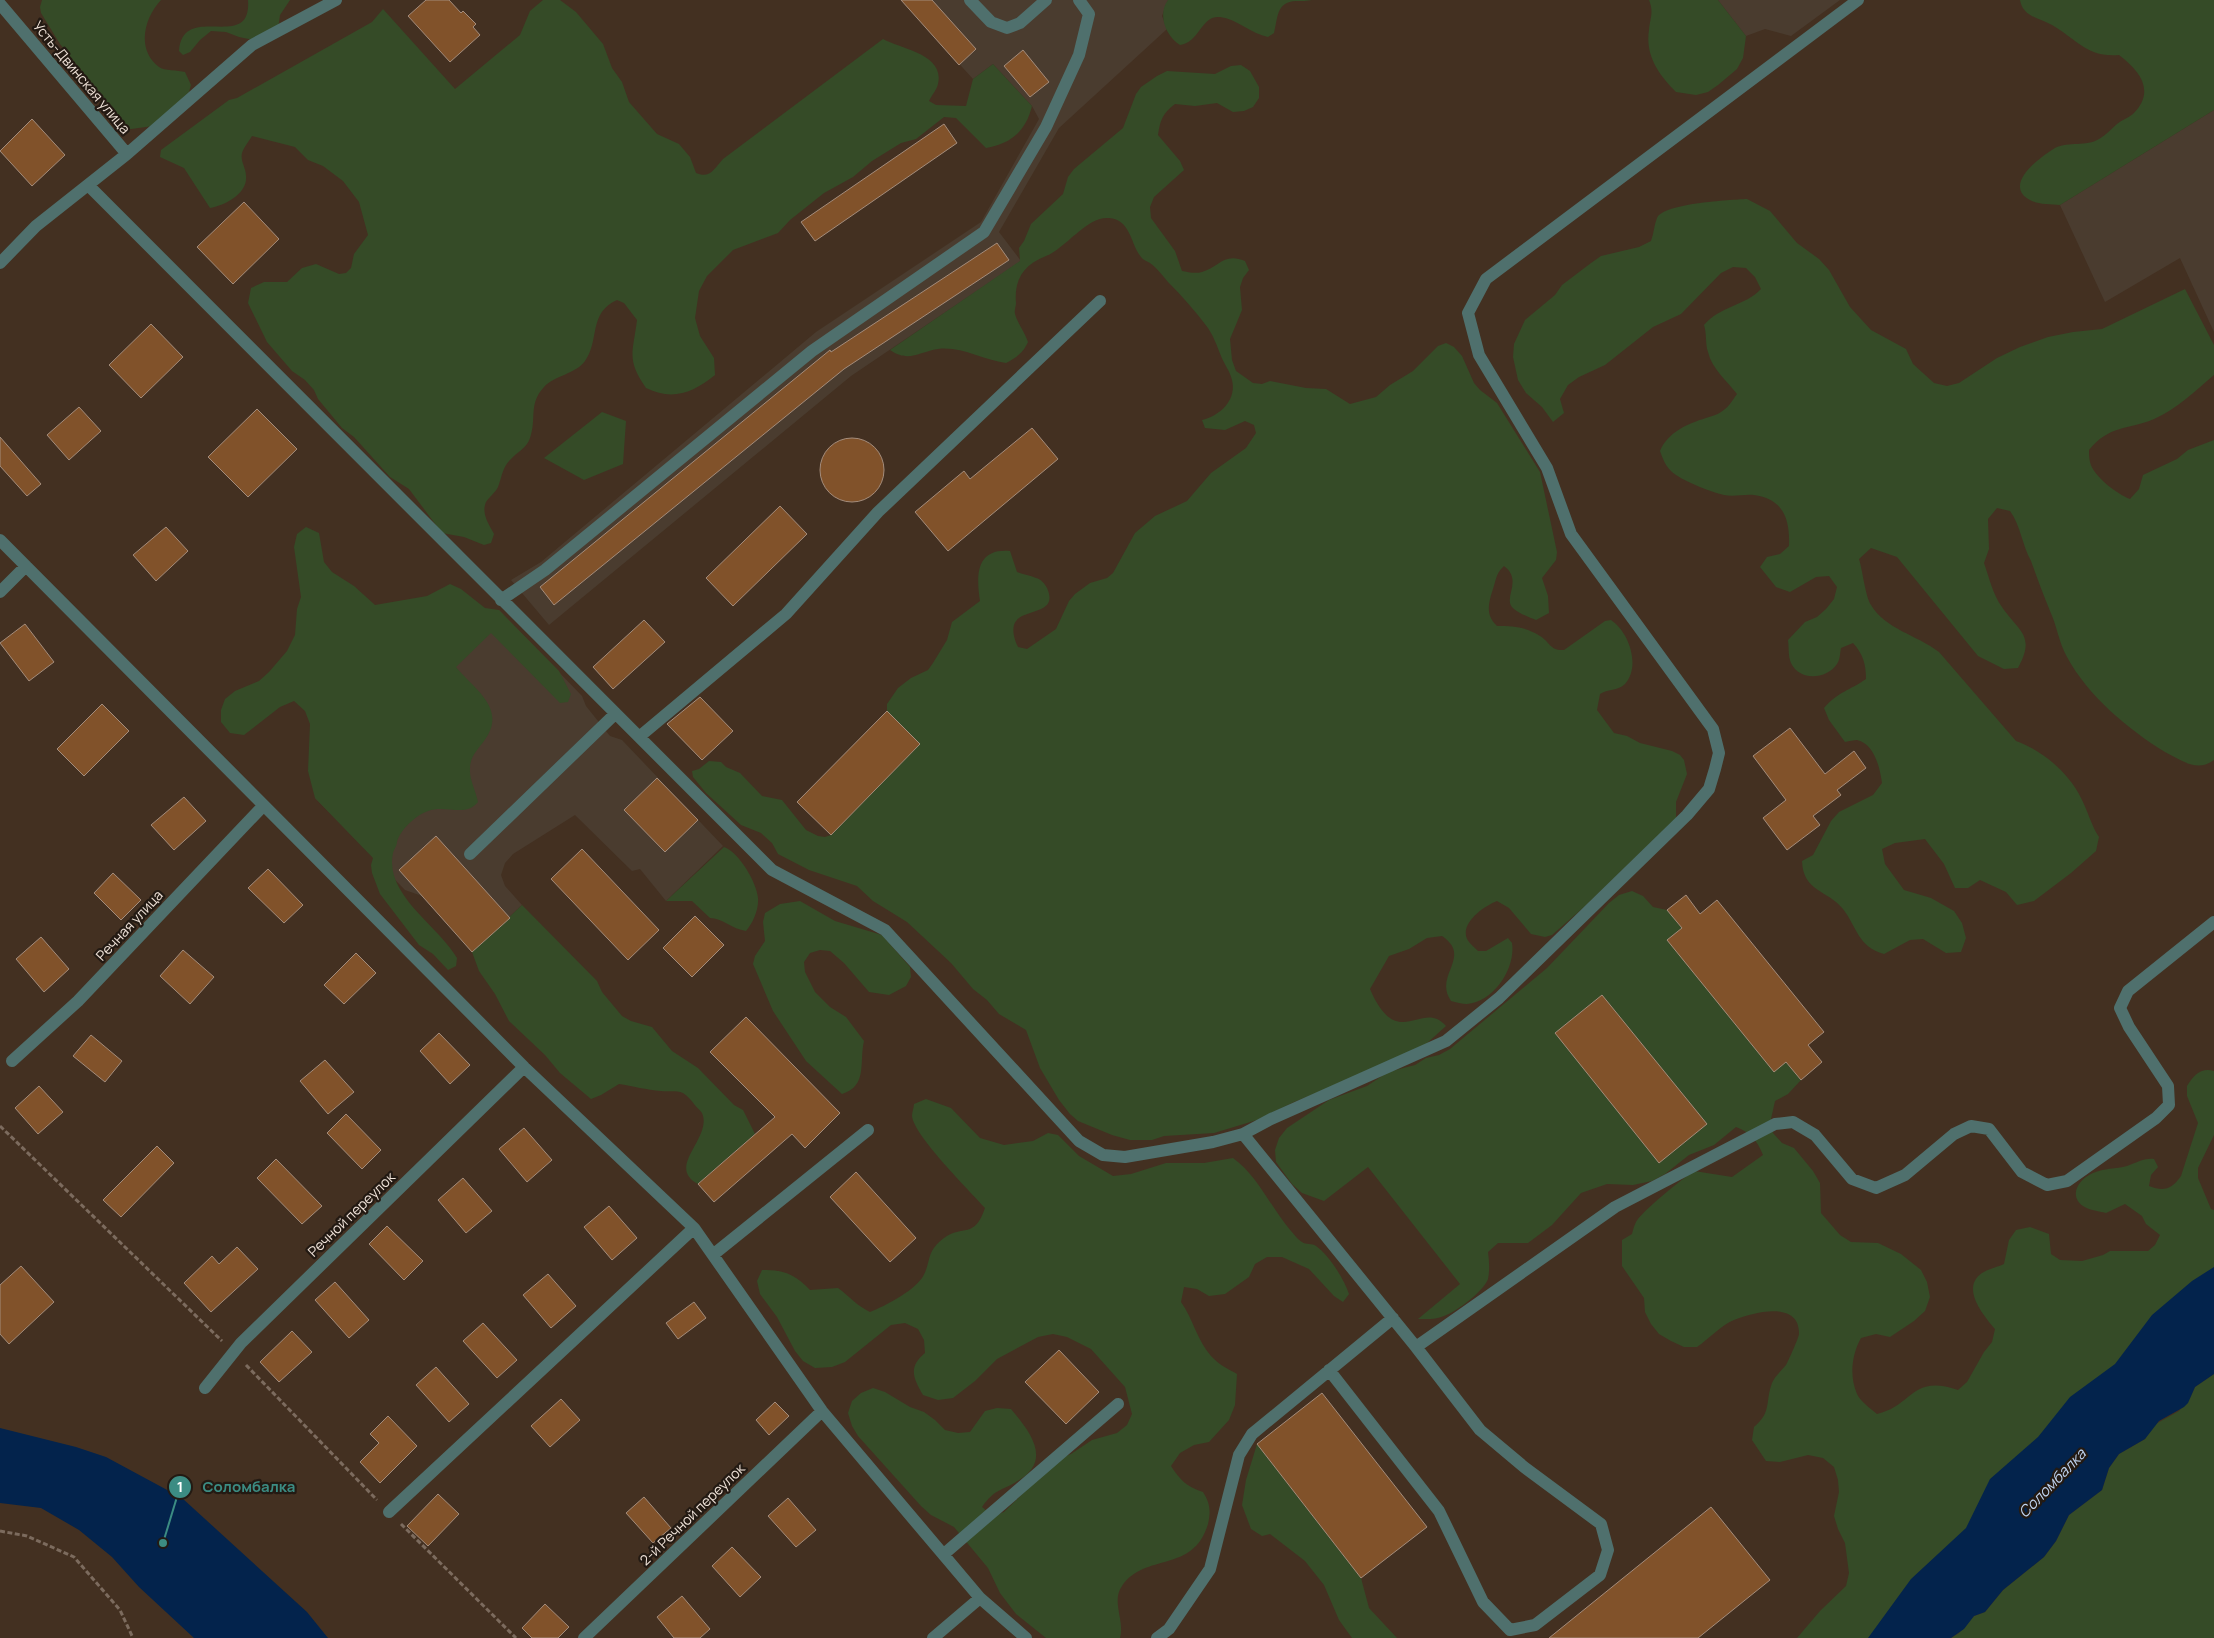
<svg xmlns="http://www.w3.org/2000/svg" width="2214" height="1638" font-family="Manrope,sans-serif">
<rect width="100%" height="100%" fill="#433021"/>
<path fill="#4a3c2f" d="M901 0H1168L1162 16 1167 29 1059 128 999 232 1021 261 851 376 549 625 511 580 541 562 816 332 981 222 1039 119 1032 106 993 64 973 79Z
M1718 0H1840L1791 36 1765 29 1746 36Z
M2214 110V332L2180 258 2105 302 2060 205Z
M499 610 582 696 586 706 610 736 622 740 723 846 666 901 640 869 632 871 575 815 513 854 505 863 501 875 505 886 522 905 472 952 422 896 405 890 315 798Z"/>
<path fill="#354b27" d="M42 0H161C144 18 136 50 159 67 164 71 178 70 185 72L191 85 189 92 153 126 124 130 115 119 92 84 60 44 41 13 40 7Z
M248 0H290L280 15 278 29 259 41 239 37 226 32 211 31 200 40 190 52 183 55 179 51C183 0 252 54 248 0Z
M543 0H560L576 12 603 44 612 68 622 82 629 102 657 134 679 144 690 157 696 173C710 179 714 169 723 159L883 39C901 49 945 54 938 84 937 89 932 95 929 101L936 105 966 106 973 79 993 64 1032 106C1026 131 1011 144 986 148L956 118 944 117 916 139 901 143 872 161 853 177 824 193 790 220 778 233 733 250 707 276 699 291 695 318 700 336 714 358 715 375C693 393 672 401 646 388 626 359 633 353 637 320L624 303 617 300C588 313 600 340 585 361 576 374 555 375 544 387 528 404 537 419 530 438 527 448 517 452 510 460 502 468 502 477 498 487 495 493 489 497 486 502 481 514 489 524 494 534L491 543 484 545 464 537 442 533 409 489 390 477 354 437 342 428 318 399 314 390 305 380 292 371 267 342 248 303 251 288 264 282H287L302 268 316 264 339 274 346 273 351 268 354 254 368 235 359 202 343 181 323 166 308 160 295 147 252 136C249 141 244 147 242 153 240 161 246 168 246 176 248 194 224 206 210 208L184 168 160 157 161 150 229 100 237 98 372 22 383 9 455 89 520 35 530 11Z
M1168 0H1312C1307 1 1302 1 1296 1 1276 2 1278 18 1274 33L1268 37C1252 34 1237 19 1220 17 1201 15 1200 42 1180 45 1166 36 1157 15 1168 0Z
M1649 0H1718L1746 36 1743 58 1737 69 1718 85 1708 92 1696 95 1676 92C1659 75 1645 56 1649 30 1650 18 1654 12 1649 0Z
M2020 0H2214V110L2060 205C2051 204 2038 205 2030 200 2002 185 2040 157 2055 148 2069 141 2086 147 2099 139 2106 135 2111 129 2117 124 2122 120 2128 118 2133 114 2156 91 2140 71 2119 55 2088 58 2076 39 2052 25 2039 18 2023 17 2020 0Z
M1241 65 1250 71 1259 87V98L1253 107 1244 111 1233 112 1217 103 1195 106 1175 104C1163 113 1160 120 1158 135L1180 161 1184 170 1154 197 1150 207 1151 218 1175 251 1182 271C1188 272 1195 274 1202 272 1219 267 1224 252 1245 261L1249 270 1243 278 1240 287 1242 310 1230 339 1232 360 1236 371 1253 383 1262 384 1270 381 1306 388 1326 389 1350 404 1376 397 1390 385 1413 371 1438 346 1446 343 1454 347 1462 356 1474 383 1480 390 1497 403 1540 472 1557 552 1556 560 1542 578 1548 596 1549 613 1536 620C1529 617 1520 614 1514 609 1501 599 1524 581 1504 566 1495 574 1496 582 1492 592 1488 605 1486 616 1497 626 1513 626 1526 627 1540 636 1550 642 1550 651 1564 650L1605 621 1611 620C1629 632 1641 666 1625 684 1618 691 1607 689 1600 694L1597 710 1614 733 1627 736 1640 743 1672 751 1680 755 1684 760 1687 774 1676 802V818L1584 907 1552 935 1545 937 1531 934 1509 908 1497 901C1484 906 1460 923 1467 939 1469 943 1474 947 1478 951H1486L1508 938 1512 943C1516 968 1494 1002 1467 1004 1462 1004 1456 1002 1451 1001 1433 975 1473 957 1442 936L1427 938 1409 949 1389 956 1370 989C1398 1054 1422 998 1446 1026L1425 1045 1370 1071 1294 1102 1257 1120 1214 1133 1164 1136 1152 1140H1130L1112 1135 1078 1121 1070 1114 1059 1100 1040 1068 1026 1030 999 1014 987 1000 973 989 951 963 907 922 873 901 857 886 809 870 778 854 772 843 761 833 741 825 706 793 693 777 692 771 699 769 709 761 721 762 726 767 740 773 762 796 782 800 806 830 818 836 825 837 831 835 920 744 887 711V704L898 688 911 678 928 670 933 663 947 640 952 622 980 601C976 575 976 548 1010 551L1017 572C1024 575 1030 575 1036 578 1041 579 1045 584 1047 588 1060 617 1019 607 1014 625 1012 632 1015 641 1018 647L1027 649 1056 629 1069 601 1075 594 1090 583 1107 578 1113 573 1135 533 1155 516 1187 501 1211 473 1246 448 1256 433 1254 425 1245 421 1225 430 1205 428 1202 420C1220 416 1237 400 1232 380 1230 371 1224 364 1221 356 1217 346 1214 337 1208 328 1196 312 1182 296 1168 282 1163 276 1157 268 1150 263 1147 261 1143 260 1141 257 1130 243 1131 220 1109 218 1087 216 1066 248 1046 256 1023 265 1014 280 1016 303 1016 306 1014 311 1015 314 1017 322 1025 333 1028 342 1023 353 1017 357 1006 363 983 360 961 346 938 349 918 352 909 363 890 350L1020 261 1019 248 1024 241 1031 224 1063 194 1068 177 1074 169 1123 128 1136 94 1141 87 1157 76 1167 71 1215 74 1231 66Z
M1747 199 1770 211 1797 243 1819 259 1829 270 1850 307 1871 330 1906 349 1913 364 1934 383 1947 386 1959 383 1997 358 2020 347 2048 337 2073 332 2102 329 2185 289 2214 345V375C2194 392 2178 408 2154 419 2128 430 2109 425 2089 450 2089 454 2089 458 2090 462 2093 476 2117 494 2130 499L2139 489 2143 475 2177 459 2188 450 2214 440V760C2197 773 2181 760 2165 752 2129 730 2088 696 2067 657 2059 643 2057 626 2050 611 2043 594 2037 578 2031 561 2022 545 2021 526 2010 511L1997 508 1988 519 1989 549 1984 563C1989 577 1993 595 2002 607 2019 632 2036 635 2018 668L2004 669 1978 656 1897 557 1871 548 1859 559C1863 572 1865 595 1871 605 1885 629 1917 635 1939 652L2016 741C2042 750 2069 773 2081 798 2088 811 2091 825 2099 837L2096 851 2071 873 2034 901 2017 905 2006 892 1980 880 1968 888H1955L1944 864 1925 839 1895 843 1882 849 1885 864 1904 890 1931 898 1954 911 1962 923 1966 938 1961 952 1946 953 1923 939 1910 940 1884 954C1858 947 1857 927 1843 909 1828 890 1803 892 1802 861L1813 855 1831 821 1839 812 1873 795 1882 783C1880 769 1875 744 1857 740 1854 740 1849 741 1845 742L1829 720 1824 708C1839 691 1849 691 1866 679 1866 664 1863 654 1853 643L1841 648C1840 653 1840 660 1837 664 1827 679 1800 682 1791 663 1788 656 1789 647 1788 640L1805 622 1817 617 1826 609 1834 599 1837 587 1829 576 1816 577 1790 592 1776 587 1760 567 1767 557 1780 554 1789 546C1790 520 1784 499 1754 495 1744 494 1734 497 1724 495 1711 492 1680 480 1671 471 1665 465 1663 459 1660 451 1668 432 1687 424 1706 418 1711 416 1717 415 1721 412 1728 408 1732 401 1737 394 1727 381 1712 369 1708 352 1705 343 1707 334 1704 325 1720 306 1745 306 1761 289L1755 277 1746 268 1733 267 1721 273 1681 314 1653 327 1605 365 1579 377 1568 385 1560 399 1564 413 1553 422 1542 407 1526 393 1518 380 1513 357 1514 344 1525 320 1555 295 1562 285 1591 263 1601 256 1639 247 1651 241C1654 233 1654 225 1657 218 1664 203 1730 200 1747 199Z
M602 412 626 421 623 464 584 480 544 458Z
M306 527 319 533 324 562 332 572 354 586 375 605 427 596 450 584 461 589 485 608 499 610 559 671 571 694 568 702 560 703 491 633 456 667C475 690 508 709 484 741 478 749 470 757 470 768 469 779 476 791 478 802 465 818 446 804 428 811 416 815 400 830 397 842 397 846 394 849 393 853 384 895 439 926 457 958L456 966 448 970 433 954 419 945 380 894 372 873 371 865 373 858 315 798 308 771 310 724 305 711 294 701 280 707 244 735 230 733 221 722V710L225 699 235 691 259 681 269 672 287 651 295 635 297 609 301 597 294 547 297 534Z
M724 847C739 852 757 883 758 898 759 909 753 923 746 931 732 929 722 918 710 918L692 901H666Z
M1632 891 1643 896 1653 907 1667 910 1682 928 1668 940 1774 1071 1786 1062 1801 1080 1788 1094 1775 1101 1771 1119 1773 1133 1782 1143 1794 1148 1813 1171 1820 1183 1821 1213 1840 1235 1851 1242 1878 1243 1901 1254 1921 1270 1927 1282 1930 1297 1925 1311 1914 1321 1890 1337 1876 1334 1861 1338C1852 1354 1849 1376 1857 1394 1861 1402 1870 1408 1877 1414 1913 1406 1911 1374 1958 1390L1967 1382 1984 1352 1992 1342 1995 1329C1984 1316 1960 1288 1982 1273 1988 1269 1998 1267 2004 1264L2009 1240 2016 1230 2030 1227 2049 1234 2051 1254 2060 1260 2082 1261 2103 1255 2110 1251H2148L2155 1245 2160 1235 2146 1224 2142 1216 2125 1204 2106 1213C2099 1211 2088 1210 2083 1206 2068 1195 2079 1179 2093 1173 2104 1168 2116 1169 2127 1166 2137 1163 2143 1158 2154 1159L2158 1167 2151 1175 2149 1186C2164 1192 2172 1189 2181 1176L2198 1123 2187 1096V1086C2193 1076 2201 1067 2214 1071V1135L2198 1168V1178L2211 1209 2214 1210V1317L1881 1638H1797L1820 1611 1846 1586 1849 1573 1845 1543 1838 1529 1834 1516 1839 1492 1838 1480 1834 1467 1823 1458 1808 1455 1780 1462 1766 1461 1752 1440 1754 1427C1772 1412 1765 1402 1772 1383 1775 1376 1781 1371 1786 1365 1788 1362 1799 1337 1799 1334 1800 1300 1754 1312 1734 1320 1721 1325 1709 1339 1697 1347H1684L1671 1341 1659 1334 1651 1324 1645 1312 1644 1298 1622 1266V1240L1632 1234C1633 1230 1634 1226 1636 1222 1642 1211 1682 1179 1694 1171L1732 1177 1763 1155C1757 1140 1751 1133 1736 1127L1714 1145 1689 1155 1665 1174 1652 1181 1633 1185 1607 1184 1581 1193 1552 1225 1528 1243H1498L1488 1252C1489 1260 1490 1270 1488 1279 1484 1291 1456 1312 1444 1316 1435 1320 1427 1319 1418 1319L1460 1284 1368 1167 1324 1201 1302 1193 1292 1184 1276 1162 1275 1150 1279 1138 1287 1128 1329 1100 1367 1086 1388 1072 1415 1065 1426 1058 1439 1055 1450 1049 1547 968 1609 903 1619 895Z
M800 901 835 921 882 935 910 967 911 977 906 986 889 995 869 992 844 963 830 951 820 950 810 953 804 962 805 972 815 992 830 1007 846 1017 864 1041C859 1062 868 1086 842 1094L806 1061 773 1011 753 964 755 956 765 941 763 922 765 913 780 904Z
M522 905 597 981 602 992 622 1016 631 1021 652 1027 672 1051 698 1068 734 1105 743 1110 755 1134 698 1184C665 1167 713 1138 702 1113 700 1110 696 1107 694 1104 691 1100 688 1096 683 1093 676 1090 668 1092 661 1091 647 1090 632 1086 619 1084L601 1095 591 1099 560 1073 545 1055 509 1021 495 994 479 971 472 952Z
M926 1099 951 1108 980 1138 1004 1145 1033 1141 1048 1133 1058 1135 1079 1156 1113 1176 1131 1174 1166 1163H1204L1233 1158C1258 1176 1271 1208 1291 1231 1294 1234 1298 1240 1302 1242 1306 1245 1312 1243 1316 1246 1329 1255 1344 1279 1349 1294L1343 1302 1334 1296 1309 1269 1282 1257H1267L1255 1264 1249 1277 1225 1294 1209 1296 1197 1289 1184 1287 1181 1302C1193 1319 1197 1340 1211 1356 1218 1364 1228 1369 1237 1374L1235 1405 1229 1420 1209 1442 1194 1445 1180 1453 1171 1466C1180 1480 1187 1487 1203 1492 1210 1503 1211 1511 1208 1524 1193 1574 1145 1552 1122 1586 1111 1601 1125 1621 1120 1638H1046L1016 1614 1000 1593 988 1568 954 1527 931 1515 921 1506 858 1436 852 1426 848 1413 852 1401 861 1393 873 1388 885 1392 910 1407 924 1412 935 1420 945 1430 958 1433 970 1432 985 1411 997 1408 1011 1409C1030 1432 1054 1461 1016 1482 999 1492 995 1489 982 1507L993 1516 1004 1512 1058 1459 1071 1454 1092 1440 1117 1433 1127 1425 1132 1414 1125 1387 1091 1349 1067 1337 1053 1334 1038 1337 997 1359 975 1381 953 1398 938 1400 923 1395C913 1378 908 1367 925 1353L924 1340 918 1329 905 1323 891 1325 845 1362 832 1367 815 1368 803 1361 795 1351 777 1317 760 1294 757 1281 762 1270C783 1269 796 1275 810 1290L838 1288C849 1296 857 1306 870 1312 885 1306 912 1292 922 1278 932 1262 925 1252 944 1238 963 1224 974 1240 985 1208 970 1191 914 1136 912 1116 912 1112 914 1107 914 1104Z
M2214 1374V1638H1951L1959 1633 1974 1616 1985 1612 2003 1590 2044 1557 2056 1541 2069 1515 2102 1490 2109 1468 2119 1454 2145 1439 2154 1425 2179 1411 2190 1398 2195 1387Z
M1257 1444 1361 1578 1369 1608 1397 1638H1352L1339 1620 1324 1585 1305 1561 1270 1534 1262 1536 1251 1529 1242 1505 1246 1480Z"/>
<path fill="#03234c" d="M2214 1267V1374L2195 1387 2188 1403 2184 1407 2159 1421 2145 1439 2119 1454 2109 1468 2102 1490 2069 1515 2056 1541 2044 1557 2003 1590 1985 1612 1974 1616 1964 1629 1951 1638H1868L1911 1579 1966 1528 1990 1479 2038 1437 2070 1397 2115 1364 2152 1315 2192 1281Z
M0 1428 76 1447 106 1457 182 1498 307 1612 328 1638H194L139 1587 112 1557 79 1530 41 1508 0 1503Z"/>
<path fill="#81522a" stroke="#a48c7b" d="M426 0H449L461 13 463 11 476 24 473 27 480 35 450 62 408 16Z
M901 0H932L976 49 959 65Z
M1023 50 1049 82 1030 97 1004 66Z
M32 119 65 155 32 186 0 151Z
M944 124 957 143 815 241 801 222Z
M244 202 279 239 233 284 197 247Z
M997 243 1009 260 844 369 554 605 540 587 830 350 831 352Z
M151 324 183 357 141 398 109 365Z
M79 407 101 431 69 460 47 435Z
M257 409 297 449 248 497 208 457Z
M1032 428 1058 459 948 551 915 512 964 471 970 479Z
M0 437 41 484 27 496 0 466Z
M820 470a32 32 0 1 1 64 0a32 32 0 1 1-64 0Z
M780 506 807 534 733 606 706 578Z
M166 527 188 551 156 581 133 555Z
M644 620 665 642 613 689 593 667Z
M25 624 54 662 29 681 0 643Z
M700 697 733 731 702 760 667 724Z
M102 704 129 731 84 776 57 749Z
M887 711 920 744 831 835 797 802Z
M1790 728 1825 774 1854 751 1866 768 1837 790 1841 795 1813 816 1820 825 1787 850 1763 818 1786 800 1753 756Z
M657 778 698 820 665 852 624 810Z
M184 797 206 821 174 850 151 825Z
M436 836 510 918 472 952 399 870Z
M582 849 659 930 628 960 551 879Z
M268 869 303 905 284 923 248 888Z
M113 873 141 900 121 920 94 893Z
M1686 895 1700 914 1717 900 1824 1032 1808 1045 1822 1062 1801 1080 1786 1062 1774 1072 1667 940 1682 928 1667 910Z
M695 916 724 945 692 977 663 948Z
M41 937 69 969 44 992 16 959Z
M183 950 214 977 190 1004 160 976Z
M356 953 376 973 344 1004 324 985Z
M1602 995 1707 1124 1659 1163 1555 1033Z
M746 1017 840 1113 805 1148 792 1134 714 1202 698 1184 775 1117 710 1052Z
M439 1033 470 1065 450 1084 420 1051Z
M91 1035 122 1061 105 1082 73 1056Z
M325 1060 354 1092 328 1114 300 1081Z
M39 1086 63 1112 38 1134 15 1108Z
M346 1114 381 1150 362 1169 327 1133Z
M524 1128 552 1160 527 1182 499 1149Z
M157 1146 174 1163 121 1217 103 1200Z
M276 1159 322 1206 302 1224 257 1178Z
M856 1172 916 1238 890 1262 830 1197Z
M463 1178 492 1211 466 1233 438 1200Z
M609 1206 637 1238 612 1260 584 1227Z
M387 1226 423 1261 404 1280 369 1244Z
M237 1247 258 1269 211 1312 184 1283 212 1256 219 1264Z
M21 1266 54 1302 9 1344 0 1334V1285Z
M548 1274 576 1306 551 1328 523 1295Z
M335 1282 369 1320 349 1338 315 1300Z
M694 1302 706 1318 678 1339 666 1323Z
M483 1323 517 1360 497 1378 463 1341Z
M292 1331 312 1352 279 1382 260 1362Z
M1059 1350 1099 1392 1066 1424 1025 1382Z
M436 1367 469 1404 449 1422 416 1385Z
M1322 1393 1427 1527 1361 1578 1257 1444Z
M561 1399 580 1420 550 1447 531 1426Z
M775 1402 789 1416 769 1435 756 1420Z
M388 1416 417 1446 380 1483 360 1462 379 1443 370 1434Z
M438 1494 459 1514 428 1546 407 1526Z
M644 1497 671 1528 653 1543 626 1513Z
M788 1498 816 1530 796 1547 768 1516Z
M1711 1507 1770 1580 1698 1638H1549Z
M732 1547 761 1577 740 1597 712 1566Z
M682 1596 710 1629 700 1638H674L657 1617Z
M545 1604 569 1627 558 1638H532L522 1628Z"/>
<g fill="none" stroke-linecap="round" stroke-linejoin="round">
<path stroke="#7c6b5e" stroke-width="3" stroke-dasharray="5 2.5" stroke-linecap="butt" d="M0 1126 222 1341
M246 1365 377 1500
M401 1524 516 1638
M0 1531 27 1536 74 1557 120 1610 133 1638"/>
<path stroke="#4f706d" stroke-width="12" d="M970 0 991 22 1007 28 1020 23 1046 0
M0 4 127 154 36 226 0 263
M127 154 252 45 336 0
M89 186 772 870 885 930 1079 1141 1103 1155 1125 1157 1213 1142 1243 1134 1271 1119 1446 1041 1499 998 1687 815 1709 789 1715 769 1719 753 1713 729 1571 534 1547 468 1479 355 1468 313 1486 279 1858 0
M0 540 524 1067 694 1228 822 1411 980 1598 1026 1638
M0 592 26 566
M501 600 545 570 812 351 984 232 1046 127 1079 55 1089 14 1079 0
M639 737 786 614 878 512 1100 301
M470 854 615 714
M12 1061 78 1001 263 806
M1243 1134 1416 1347 1480 1430 1524 1467 1601 1524 1608 1550 1600 1575 1535 1625 1510 1630 1483 1602 1439 1511 1329 1370
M714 1254 868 1130
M1416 1347 1615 1207 1775 1124 1793 1122 1815 1135 1852 1179 1876 1188 1905 1175 1954 1134 1971 1126 1989 1129 2022 1172 2047 1185 2067 1181 2156 1118 2169 1105 2168 1086 2129 1027 2120 1008 2128 991 2214 922
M205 1388 241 1343 524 1067
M389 1512 694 1228
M944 1554 1118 1404
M584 1638 822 1411
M933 1638 980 1598
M1157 1638 1169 1629 1210 1569 1239 1455 1252 1434 1393 1318"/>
</g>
<g text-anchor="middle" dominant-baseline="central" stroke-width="4.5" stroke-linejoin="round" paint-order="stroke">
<g font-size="14" fill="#f0e3d9" stroke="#231a13">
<text transform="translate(82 77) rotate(50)">Усть-Двинская улица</text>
<text transform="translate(129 925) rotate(-47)">Речная улица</text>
<text transform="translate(351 1214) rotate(-44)">Речной переулок</text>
<text transform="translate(692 1514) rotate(-44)">2-й Речной переулок</text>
</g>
<g font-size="15" font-style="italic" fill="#c0d5f2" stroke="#231a13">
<text transform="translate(2052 1483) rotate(-46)">Соломбалка</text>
</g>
</g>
<path fill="none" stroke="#3c8c83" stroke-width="2" d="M163 1543L180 1487"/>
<g fill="#3c8c83" stroke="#231a13" stroke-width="2">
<circle cx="163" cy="1543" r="5"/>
<circle cx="180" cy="1487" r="12"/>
</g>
<g font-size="15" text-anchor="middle" font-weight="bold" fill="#fff">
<text x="180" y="1492">1</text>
</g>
<g font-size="15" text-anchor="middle" font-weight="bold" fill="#3c8c83" stroke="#231a13" stroke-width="4.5" stroke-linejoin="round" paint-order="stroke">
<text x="249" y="1492">Соломбалка</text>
</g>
</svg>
